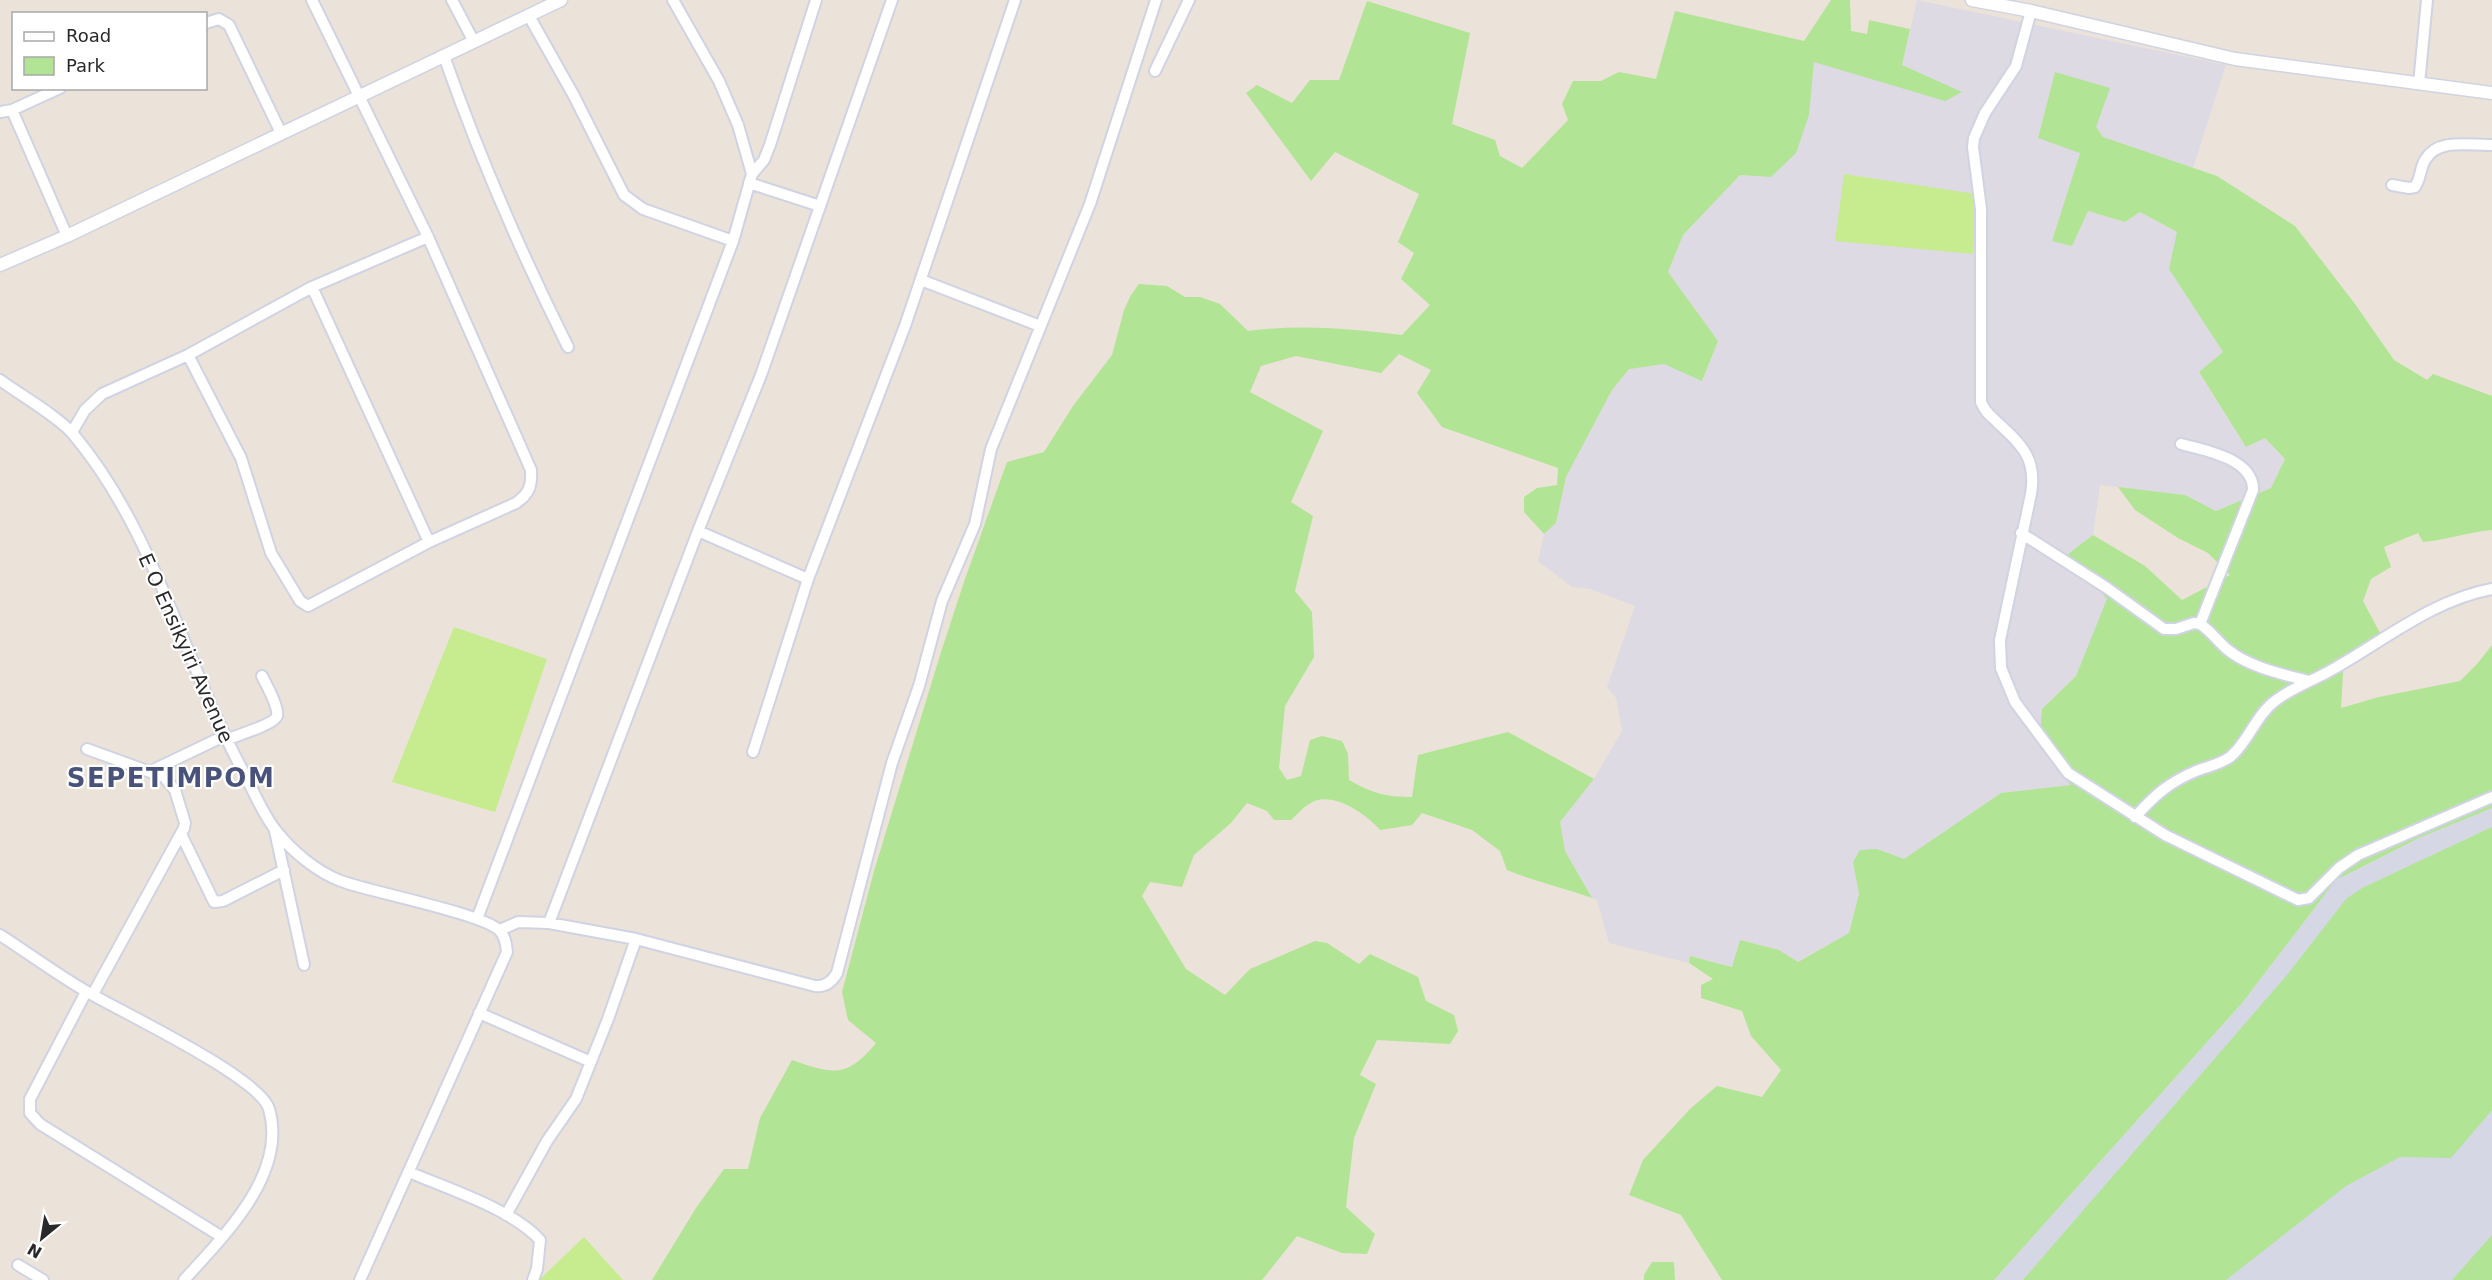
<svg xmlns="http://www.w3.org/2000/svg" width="2492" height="1280" font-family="'DejaVu Sans',sans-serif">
<rect width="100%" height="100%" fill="#ebe3d9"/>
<path fill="#dddae3" d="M1917 0 2226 65 2193 168 2103 137 2055 73 2038 137 2080 152 2053 240 2072 245 2088 211 2125 222 2140 212 2178 233 2169 269 2223 352 2199 373 2246 447 2265 438 2285 459 2271 488 2216 511 2185 495 2100 485 2093 535 2068 554 2108 599 2076 676 2042 709 2039 746 2072 785 2001 793 1904 859 1877 849 1853 862 1859 894 1849 933 1797 962 1779 950 1740 940 1733 967 1691 956 1689 963 1609 943 1597 900 1592 898 1565 851 1560 822 1594 779 1622 731 1616 698 1607 687 1635 606 1590 589 1572 587 1538 561 1544 534 1556 523 1566 477 1612 390 1629 368 1664 364 1703 380 1718 341 1668 272 1683 235 1740 175 1771 177 1809 115 1814 61 1945 100 1961 92 1902 65Z"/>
<path fill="#d5d8e4" d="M2492 808V1280H1994L2242 1003 2336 880 2419 838Z"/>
<path fill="#b1e494" d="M1831 0H1850L1851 31 1867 34 1869 20 1910 29 1902 65 1962 92 1945 101 1814 62 1809 115 1796 153 1771 177 1740 175 1683 235 1668 272 1718 341 1702 381 1664 364 1629 369 1612 390 1566 477 1556 523 1544 534 1524 512V497L1537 488 1557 485 1558 468 1442 427 1417 393 1431 370 1399 354 1381 373 1296 356 1261 366 1250 392 1323 431 1291 502 1313 516 1295 591 1312 612 1314 657 1285 706 1279 768 1287 780 1301 776 1310 740 1322 736 1342 741 1348 754 1349 780C1372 793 1385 797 1412 797L1418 755 1508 732 1594 779 1560 822 1565 851 1592 898C1564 888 1535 882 1507 870L1500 851 1472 830 1422 813 1412 825 1380 830C1365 813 1331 789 1309 804 1302 808 1297 815 1291 820H1274L1267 811 1247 803 1231 823 1194 855 1182 887 1150 882 1142 896 1186 969 1225 995 1250 969 1315 941 1327 943 1359 964 1370 954 1418 977 1426 1001 1454 1015 1458 1031 1450 1044 1377 1040 1360 1075 1376 1084 1354 1138 1346 1207 1375 1234 1367 1254 1342 1253 1297 1236 1262 1280H652L696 1208 724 1169H748L760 1118 792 1060C832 1074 847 1079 876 1043L848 1020 842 992 874 871 941 652 965 579 1007 462 1044 452 1073 406 1112 355 1124 310 1131 295 1139 284 1167 286 1185 297H1200L1220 304 1248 331C1302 324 1349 329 1402 335L1430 305 1401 279 1414 253 1398 242 1419 194 1335 152 1311 181 1246 93 1257 85 1292 103 1310 80H1339L1367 1 1470 33 1452 124 1495 140 1500 156 1522 168 1568 120 1562 104 1573 81H1601L1619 72 1656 79 1675 11 1804 41Z
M2055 72 2110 88 2096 127 2103 137 2217 176 2295 226 2355 304 2394 360 2427 380 2433 374 2492 396V530C2468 532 2447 540 2423 542L2418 533 2384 547 2391 567 2371 579 2363 601 2381 635 2344 655 2341 708 2379 697 2460 681 2478 663 2492 645V808L2419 838 2336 880 2242 1003 1994 1280H1722L1681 1215 1629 1195 1643 1160 1690 1109 1717 1086 1762 1097 1781 1070 1751 1036 1742 1011 1701 998V985L1713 979 1689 963 1690 956 1732 967 1740 940 1779 950 1798 962 1849 933 1859 894 1853 862 1860 850 1877 849 1904 859 2001 793 2071 785 2039 746 2042 709 2076 676 2107 599 2068 554 2093 535 2145 566 2182 600 2230 575 2208 553 2178 538 2135 510 2118 487 2185 495 2216 511 2271 488 2285 459 2265 438 2246 447 2199 372 2223 352 2169 269 2177 232 2140 212 2125 222 2088 211 2072 246 2052 241 2080 153 2038 138Z
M2492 827V1110L2451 1158 2400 1157 2346 1186 2226 1280H2023L2287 975 2346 899 2362 888Z
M2492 1235V1280H2452Z
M1652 1262H1674L1675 1280H1644V1275Z"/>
<path fill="#c6ec8f" d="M1844 174 1976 194 1973 254 1835 241Z
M454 627 547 659 495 812 392 782Z
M584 1237 623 1280H539Z"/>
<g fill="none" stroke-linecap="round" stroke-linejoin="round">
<g stroke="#cfd3e2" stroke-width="14">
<path id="minor" d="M452 0 474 42
M2031 11 2016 66 1985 113 1974 138 1973 147 1981 209V402C1985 412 1990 415 1998 423 2022 445 2037 459 2031 494L2000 640 2001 668 2015 702 2068 773 2165 835 2298 900 2309 898 2339 868 2358 855 2492 797
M529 16 574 96 624 195 643 209 733 241
M206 23 219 19 229 25 281 133
M444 56C479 156 521 253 568 347
M1155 71 1189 0
M2419 84 2427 0
M12 110 67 236
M0 112 12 110 60 88
M752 174 764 160 770 145 816 0
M749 183 820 206
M2392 185 2409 188 2415 187C2421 178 2420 168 2425 160 2438 137 2471 146 2492 145
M921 280 1040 326
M312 287 429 542
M188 355 241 458 271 553 300 601 308 606 429 542 516 503C529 494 532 486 531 470L428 237 312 0
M0 380C19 394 59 417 73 434 155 531 184 663 244 773 254 792 263 815 277 832 293 852 317 872 341 881 370 892 485 914 500 931 506 938 506 945 507 952L360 1280
M72 432 85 410 102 394 188 355 312 287 428 237
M2181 444C2205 450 2254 459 2253 490L2200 624
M698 531 808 579
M2021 533 2107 588 2164 629H2176L2194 623 2200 624C2211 631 2218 642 2228 650 2249 667 2282 674 2308 681
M226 740C235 736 275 724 277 716 279 707 266 684 262 676
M87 749 164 777 175 790 185 823 184 828 93 994
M753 752 808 579 905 326 1015 0
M151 771 224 736
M2135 817C2155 795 2168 783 2196 771 2206 767 2221 764 2230 757 2247 744 2256 715 2275 701 2293 687 2315 680 2335 668 2386 639 2433 600 2492 589
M275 831 304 965
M181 834 214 902 223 901 284 870
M477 919 733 241 752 174 738 125 719 81 673 0
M549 923 698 531 761 375 892 0
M500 930 518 922 549 923 636 939 815 986C825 987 832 982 837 973L892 763 919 686 942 601 975 524 991 449 1090 204 1156 0
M0 935C28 953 55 973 84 990 117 1010 260 1077 269 1109 288 1174 223 1237 184 1280
M86 992 30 1099V1113L40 1124 222 1237
M479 1013 591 1062
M409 1172C448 1189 512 1209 540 1240L537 1269 533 1280
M506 1215 547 1141 576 1099 608 1019 636 939
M18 1265 43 1280"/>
</g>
<g stroke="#cfd3e2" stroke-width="15">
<path id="tertiary" d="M1972 0 2031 11 2235 59 2492 93
M0 265 67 236 561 0"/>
</g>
<use href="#minor" stroke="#fff" stroke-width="10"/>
<use href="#tertiary" stroke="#fff" stroke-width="12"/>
</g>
<g text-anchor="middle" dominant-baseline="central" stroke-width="4.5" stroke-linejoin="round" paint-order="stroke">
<g font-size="20" fill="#282828" stroke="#fff">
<text transform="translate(186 648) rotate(66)">E O Ensikyiri Avenue</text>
</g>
<g font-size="26" font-weight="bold" letter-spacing="1.5" fill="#48527a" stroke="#fff">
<text x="171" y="778">SEPETIMPOM</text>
</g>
</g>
<rect x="12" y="12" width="195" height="78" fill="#ffffff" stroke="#a9a9a9" stroke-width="1.5"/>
<rect x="24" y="32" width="30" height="9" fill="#ffffff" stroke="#a9a9a9" stroke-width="1.5"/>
<text x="66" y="42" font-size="18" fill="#282828">Road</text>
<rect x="24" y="57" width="30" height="18" fill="#b1e494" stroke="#a9a9a9" stroke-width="1.5"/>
<text x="66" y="72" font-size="18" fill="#282828">Park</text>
<g transform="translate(42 1238) rotate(210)" stroke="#ffffff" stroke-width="4.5" paint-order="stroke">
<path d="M0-4.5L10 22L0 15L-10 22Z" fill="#282828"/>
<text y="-9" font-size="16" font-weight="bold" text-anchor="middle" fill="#282828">N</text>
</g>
</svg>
